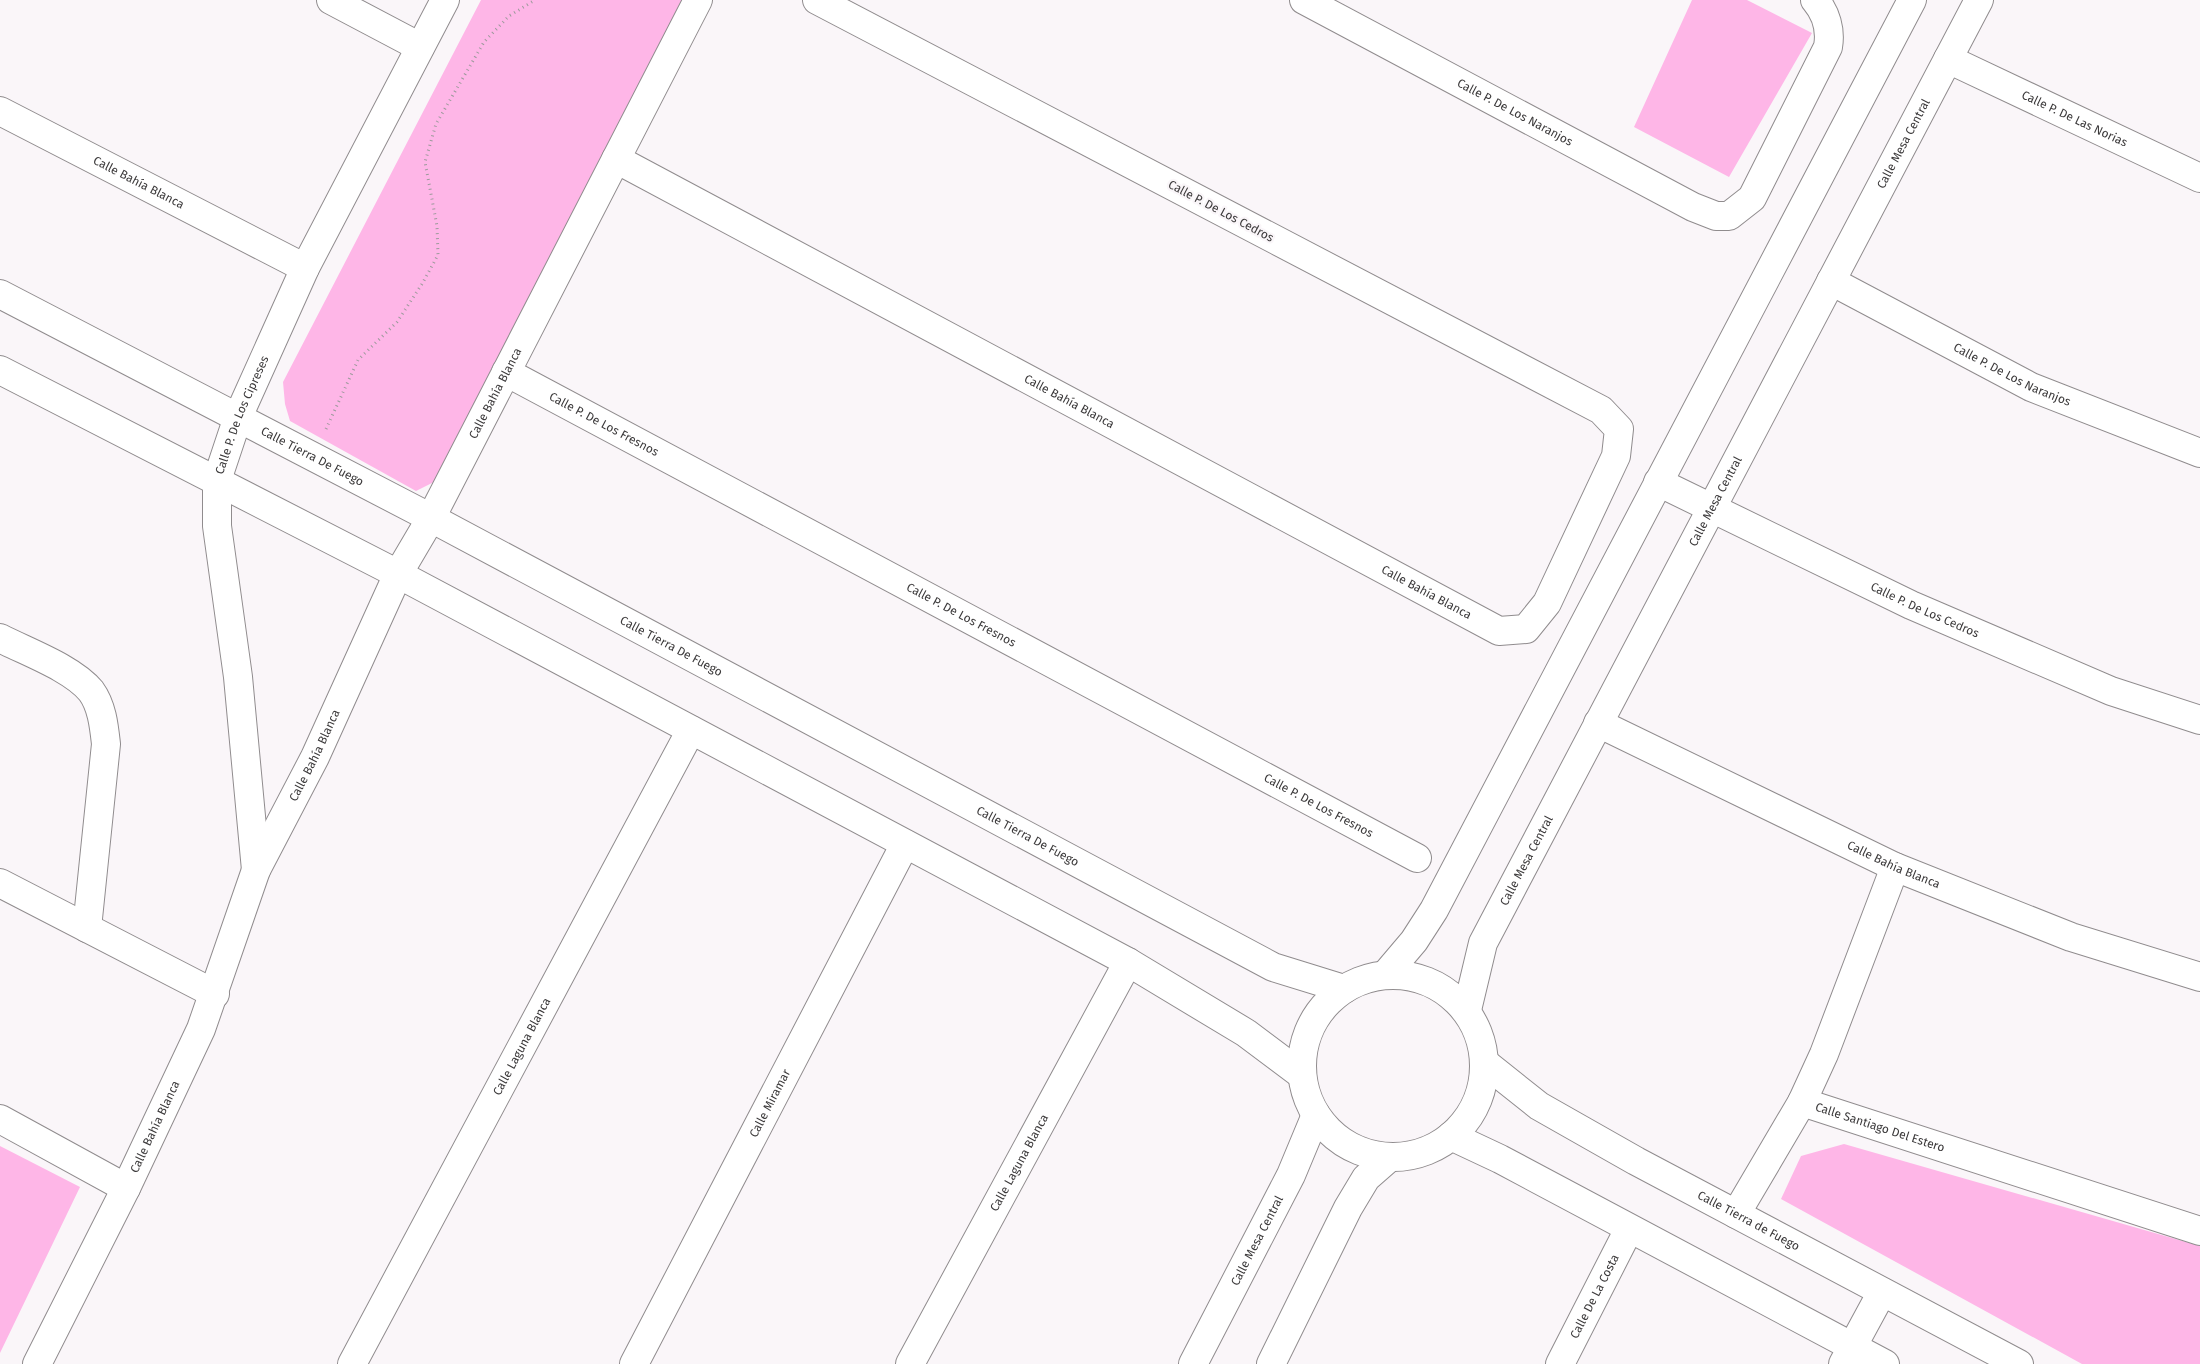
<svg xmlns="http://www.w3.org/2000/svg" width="2200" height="1364" font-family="'Fira Sans',sans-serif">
<rect width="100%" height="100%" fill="#faf6f9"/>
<path fill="#feb6e7" d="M481 0H685L438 480 416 491 290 421 285 404 283 382Z
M1692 0H1747L1812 33 1729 177 1634 127Z
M1844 1144 2200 1246V1364H2082L1781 1199 1801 1156Z
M0 1146 80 1187 0 1353Z"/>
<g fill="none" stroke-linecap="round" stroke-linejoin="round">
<g stroke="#908c8e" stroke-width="30">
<g id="minor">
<path d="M331 0 420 47"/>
<path id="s1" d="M1304 0 1693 207 1716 216H1729L1752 198 1828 47C1831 30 1826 13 1815 0"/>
<path id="s2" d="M1948 59 2200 178"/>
<path id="s3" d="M0 111 305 268"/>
<path id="s4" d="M616 159 1499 631 1526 629 1547 603 1616 456 1619 429 1601 410 817 0"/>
<path id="s5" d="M1831 281 2031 387 2200 453"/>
<path id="s6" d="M506 372 1417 858"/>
<path id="s7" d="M1658 482 1911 605 2111 691 2200 720"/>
<path d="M0 638C27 652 72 668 91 691 102 706 104 726 106 744L87 928"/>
<path id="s8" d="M1598 723 1895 867 2071 937 2200 977"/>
<path d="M0 883 215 994"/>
<path id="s9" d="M1802 1102 2200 1231"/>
<path d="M0 1119 126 1188"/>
<path d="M1736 1214 1802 1102 1824 1054 1895 867"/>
<path id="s10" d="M352 1364 691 730"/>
<path id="s11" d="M634 1364 905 844"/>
<path id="s12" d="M910 1364 1128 962"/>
<path id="s13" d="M1560 1364 1629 1229"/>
<path d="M1843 1364 1882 1292"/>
</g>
</g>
<g stroke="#908c8e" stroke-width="30">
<g id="tertiary">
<path id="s14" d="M0 294 431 518 1273 967 1344 989"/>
<path d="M0 370 398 574 1128 962 1246 1033 1302 1075"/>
<path id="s15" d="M256 870 238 677 217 526V480L238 417 305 268 445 0"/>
<path d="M1386 974 1414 941 1434 910 1912 0"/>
<circle cx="1393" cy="1066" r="91"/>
<path id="s16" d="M1467 1010 1483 943 1979 0"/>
<path id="s17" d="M1485 1063 1539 1106 1636 1161 2019 1364"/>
<path d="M1451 1136 1500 1159 1885 1364"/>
<path id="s18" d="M37 1364 126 1188 201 1029 256 870 315 757 398 574 431 518 698 0"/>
<path id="s19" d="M1193 1364 1291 1175 1316 1115"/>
<path d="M1271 1364 1348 1208 1366 1178 1390 1157"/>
</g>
</g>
<path stroke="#9d9a9c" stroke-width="3" stroke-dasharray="1 4" stroke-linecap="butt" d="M326 429 358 360 397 322 422 284 438 255 437 226 425 162 436 124 484 42 509 16 535 0"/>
<use href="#minor" stroke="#fff" stroke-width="28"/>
<use href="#tertiary" stroke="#fff" stroke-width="28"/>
</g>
<g text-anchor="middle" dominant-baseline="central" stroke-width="4.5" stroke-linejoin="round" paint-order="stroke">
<g font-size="12" fill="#3c3a3b" stroke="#faf6f9">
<text stroke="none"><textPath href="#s1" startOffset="239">Calle P. De Los Naranjos</textPath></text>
<text stroke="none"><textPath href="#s2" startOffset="140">Calle P. De Las Norias</textPath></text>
<text stroke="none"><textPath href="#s16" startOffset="972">Calle Mesa Central</textPath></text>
<text stroke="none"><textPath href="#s3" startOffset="156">Calle Bahía Blanca</textPath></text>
<text transform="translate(1221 211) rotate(28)">Calle P. De Los Cedros</text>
<text stroke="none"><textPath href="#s5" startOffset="204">Calle P. De Los Naranjos</textPath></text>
<text stroke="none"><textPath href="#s18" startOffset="1075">Calle Bahía Blanca</textPath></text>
<text stroke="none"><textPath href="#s4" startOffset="514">Calle Bahía Blanca</textPath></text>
<text stroke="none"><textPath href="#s15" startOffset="462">Calle P. De Los Cipreses</textPath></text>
<text stroke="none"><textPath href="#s6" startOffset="111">Calle P. De Los Fresnos</textPath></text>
<text stroke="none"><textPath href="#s14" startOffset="352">Calle Tierra De Fuego</textPath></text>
<text stroke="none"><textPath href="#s16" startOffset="568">Calle Mesa Central</textPath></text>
<text stroke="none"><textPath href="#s4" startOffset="919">Calle Bahía Blanca</textPath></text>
<text stroke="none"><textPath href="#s7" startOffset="296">Calle P. De Los Cedros</textPath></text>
<text stroke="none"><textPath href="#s6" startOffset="516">Calle P. De Los Fresnos</textPath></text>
<text stroke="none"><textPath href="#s14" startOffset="758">Calle Tierra De Fuego</textPath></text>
<text stroke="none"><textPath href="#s18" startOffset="670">Calle Bahía Blanca</textPath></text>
<text stroke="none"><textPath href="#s6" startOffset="921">Calle P. De Los Fresnos</textPath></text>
<text stroke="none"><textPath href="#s14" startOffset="1162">Calle Tierra De Fuego</textPath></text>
<text stroke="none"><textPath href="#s16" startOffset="162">Calle Mesa Central</textPath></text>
<text stroke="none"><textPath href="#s8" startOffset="328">Calle Bahía Blanca</textPath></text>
<text stroke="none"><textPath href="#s10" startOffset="360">Calle Laguna Blanca</textPath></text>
<text stroke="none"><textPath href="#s11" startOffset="294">Calle Miramar</textPath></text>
<text stroke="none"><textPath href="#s18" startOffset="265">Calle Bahía Blanca</textPath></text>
<text stroke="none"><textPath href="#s9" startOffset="82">Calle Santiago Del Estero</textPath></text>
<text stroke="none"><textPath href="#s12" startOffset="229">Calle Laguna Blanca</textPath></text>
<text stroke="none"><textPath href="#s17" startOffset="308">Calle Tierra de Fuego</textPath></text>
<text stroke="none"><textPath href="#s19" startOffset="139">Calle Mesa Central</textPath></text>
<text stroke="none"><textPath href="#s13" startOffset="76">Calle De La Costa</textPath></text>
</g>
</g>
</svg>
